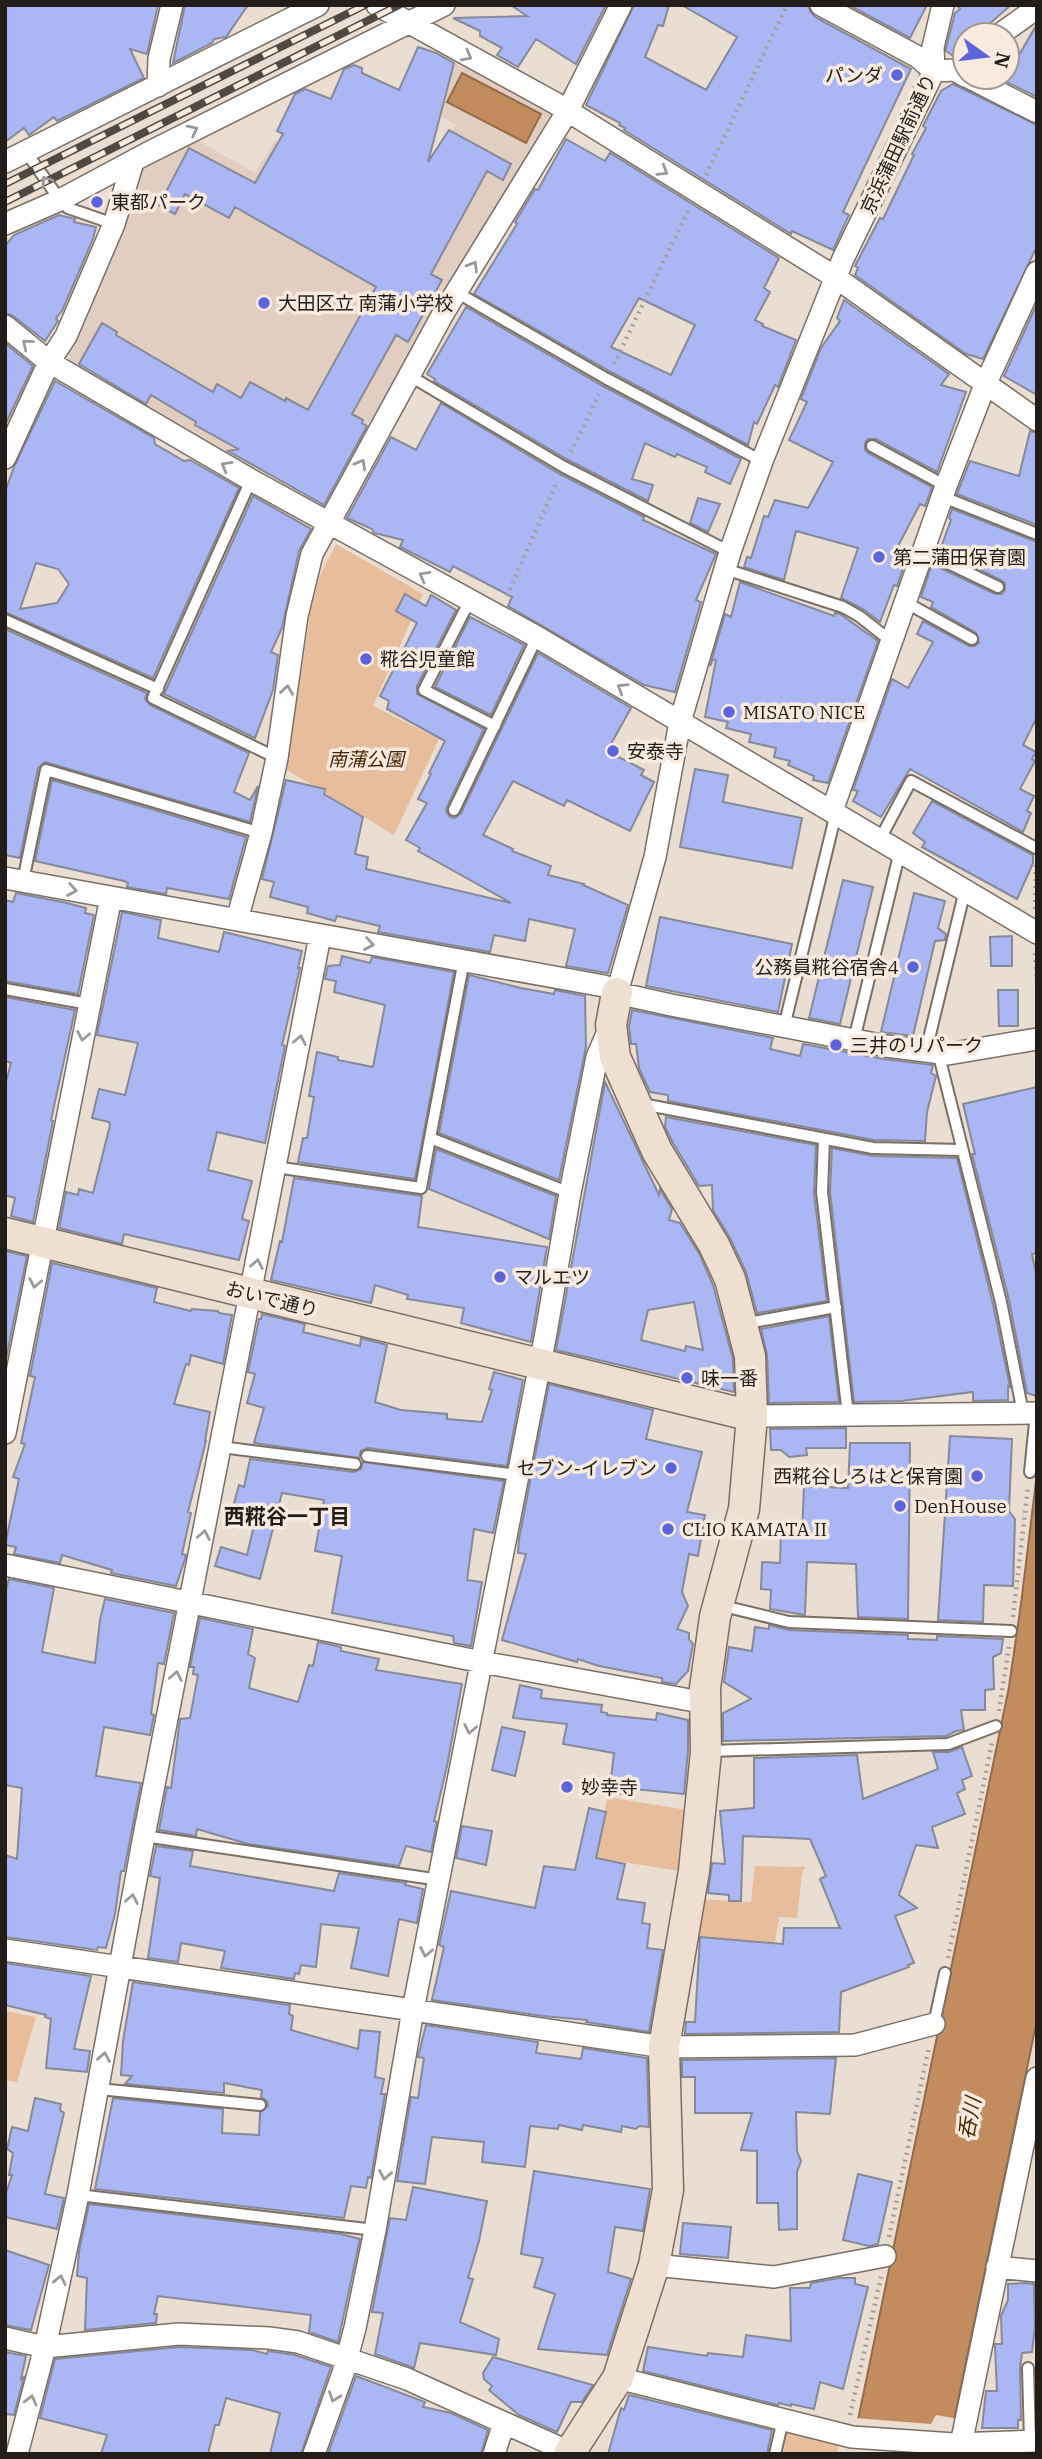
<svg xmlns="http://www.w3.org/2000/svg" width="1042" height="2459" font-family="'IBM Plex Serif','Noto Sans JP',serif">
<rect width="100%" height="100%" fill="#eaddd2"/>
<path fill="#e2cec0" d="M458 56 555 108 321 504 70 362 66 347 112 258 144 164 197 140 255 173 275 141 407 211 422 188 456 125 432 111Z"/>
<path fill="#e7bd9b" d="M336 544 423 594 373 706 439 739 394 835 287 770 311 608 320 575Z
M607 1797 687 1810 680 1871 597 1858Z
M755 1866 805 1867 802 1873 797 1918 779 1917 775 1942 694 1938 700 1899 751 1902Z
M5 2011 36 2017 17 2082 5 2080Z
M788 2430 839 2442 837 2454H782Z"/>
<path fill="#c38c5f" stroke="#936b4a" stroke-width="2" d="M462 73 541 114 526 143 447 102Z
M1037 1473V2020L947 2454H851L1009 1687 1021 1604Z"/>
<path fill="#eaddd2" d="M936 2415 958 2419 950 2454 877 2452 875 2454H848L855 2418 931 2424Z"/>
<path fill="#abb6f5" stroke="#868997" stroke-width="2" fill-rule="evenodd" d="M5 5H158L147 54 130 49 144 78 57 121 54 117 29 135 24 128 5 142Z
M185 5H248L226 37 214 39 212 43 173 63Z
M511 5H606L576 64 536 39 518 67 497 55 502 48 480 36V31L453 18 527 16Z
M634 5H669L663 26 658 25 645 57 706 90 737 37 682 5H808L810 11 815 17 911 69 843 212 849 215 833 250 792 231 791 234 624 130 625 128 619 125 620 123 586 105Z
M849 5H927L910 38Z
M957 5H1011L980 32 975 27 970 35H965V42L955 57 946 51V48L955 13 960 9Z
M1037 24V97L997 77H1007V57L1015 62Z
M418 47 436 53 454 63 428 162 449 130 511 164 503 180 487 171 431 274 442 280 408 342 396 335 352 414 363 420 362 423 367 426 324 505 228 451 238 449 195 425 196 422 151 395 146 404 79 364 102 323 117 332 116 335 213 392 217 384 241 398 250 382 285 401 286 398 308 410 376 287 235 207 229 218 185 194 175 214 159 205 189 148 255 183 283 134 277 131 295 94 305 89 331 99 344 69 354 65 362 68V73L399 90Z
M953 84 1037 125V246L983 359 966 354 855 275 858 268 855 266 880 218 883 219 914 155 912 154 926 128 923 126 941 91Z
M566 139 605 161 610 153 779 258 764 288 770 292 755 320 763 324 762 326 796 340 778 387 775 385 757 424 754 422 748 445 611 372 474 294 517 224 515 222 535 189 538 190ZM639 298 695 325 671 375 611 347Z
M59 215 75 219 74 222 96 227 93 239 62 311 56 318 58 321 45 341 13 316 5 313V246L14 235Z
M844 300 949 374 941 385 966 392 937 472 876 439H868L865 443V450L868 453 932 487 925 506 920 504 898 546 909 551 897 586 894 585 880 622 863 609 841 598 858 548 796 531 784 580 744 567 747 557 751 558 764 516 768 517 775 500 808 508 833 462 789 440 807 402 801 399 821 348 840 321 837 318Z
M1036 306H1037V395L1004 376Z
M466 307 603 386 741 459 730 484 705 472 707 467 677 454 675 457 645 443 632 479 653 485 648 501 568 460 434 381 435 379 427 374Z
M5 343 33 366 5 425Z
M55 381 154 438 155 444 184 461 190 460 239 488 153 678 5 612V492L14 467ZM36 563 58 569 69 584 57 603 20 609Z
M441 403 560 474 644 517 643 520 716 554 696 600 701 602 675 692 644 685 508 606 512 597 453 566 450 572 400 547 403 540 374 533 372 529 347 518 391 437 416 450Z
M1030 431 1037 433V525L957 494 970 461 1019 476Z
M253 496 311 529 299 551 282 628 271 652 278 655 273 690 255 738 164 694Z
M698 498 720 504 708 532 690 523Z
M952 509 1037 542V717L1023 745 1036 752 1032 759 1035 761 1020 789 1034 796 1027 811 1031 813 1023 832 910 769 881 817 853 801 858 791 853 790 892 679 908 688 933 642 917 634 923 621 969 646H975L979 642 976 633 931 607 933 602 921 597 932 564 995 594H1002L1005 590V583L1001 580 940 550 951 520 949 518Z
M740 582 834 616 835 613 840 614 878 641 828 783 813 780 814 776 788 765 790 761 774 757 776 748 749 742 751 734 726 728 728 722 705 717 716 660 713 659 710 666 725 614 731 617Z
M405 594 426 606 431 595 456 610 417 686V694L484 729 447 807 446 811 450 817 455 818 461 813 538 653 631 708 607 751 644 770 641 775 654 782 630 831 567 800 564 806 513 781 483 835 513 849 512 851 551 866 548 875 584 884 583 885 628 905 608 973 566 966 575 929 529 919 525 941 494 935 490 952 378 932 380 926 337 916 335 921 307 913 308 907 270 897 274 882 262 879 286 780 325 789 324 794 363 817 355 854 368 857 366 869 511 903 418 851 420 848 406 840 427 803 418 799 431 774 429 773 445 741 387 709 389 701 380 696 417 623 396 611Z
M470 617 524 645 491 715 435 687Z
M5 629 147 693 145 699 150 705 249 753 234 792 250 800 258 786 250 822 45 762 38 768 20 858 5 855Z
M695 769 728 775 723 802 802 818 792 868 680 847Z
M52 780 246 837 229 899 167 888 166 894 127 887 128 883 124 881 35 861Z
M932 801 1033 855V863L1017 899 922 847 925 842 913 833Z
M843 880 873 887 840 1024 809 1018Z
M16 893 67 903 86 908 85 913 94 915 78 994 5 981V900L13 902Z
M914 893 945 901 938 928 946 934 945 940 935 941 913 1036 881 1032Z
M122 912 161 920 158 938 219 952 224 932 302 951 298 968H300L282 1045 285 1046 265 1143 217 1132 208 1170 252 1181 242 1219 249 1221 239 1260 124 1234 122 1244 59 1228 66 1192 78 1195 79 1189 93 1193 110 1125 109 1122 92 1118 99 1089 125 1095 138 1043 97 1035Z
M660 917 792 944 778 1012 646 986Z
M1012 936V966H991L990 937Z
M342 956 370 963 372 957 454 972 415 1179 298 1162 303 1138H307L314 1097 309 1096 317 1052 338 1057V1060L373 1067 385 1005 334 992 336 981 325 979 328 966 340 965Z
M469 975 521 988 554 994 555 990 585 996 586 1047 559 1180 439 1133Z
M998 990H1018V1026H999Z
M5 997 75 1010 51 1120 53 1121 33 1222 11 1216 15 1198 5 1195V1086L11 1063 5 1061Z
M632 1010 773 1038 770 1049 800 1056 803 1044 884 1059 933 1065 931 1073 936 1076 927 1112 925 1141 874 1140 668 1101V1095L650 1092 639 1068 636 1044H631L629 1026Z
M605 1082 659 1195 660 1189 672 1209 669 1220 680 1223 699 1253 713 1285 733 1359 734 1392 556 1350ZM694 1302 703 1350 686 1346 685 1351 641 1340 648 1310Z
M1037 1087V1253L1032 1254 1037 1279 1036 1396 1027 1393 1009 1300 972 1154H975L963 1104Z
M666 1117 816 1145 814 1193 827 1301 757 1313 746 1272 730 1238 713 1210 712 1185 699 1186 673 1143 665 1127Z
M832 1148 873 1156 957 1158 993 1304 1010 1387 1008 1386V1400L973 1401V1392L901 1401 854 1402 830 1192Z
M436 1149 556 1196 549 1239 429 1189Z
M294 1178 422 1196 418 1227 547 1247 531 1342 461 1323 464 1308 407 1299 408 1295 375 1285 371 1303 271 1280 280 1241 282 1242Z
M5 1251 27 1256 5 1364Z
M52 1263 157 1288 154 1302 191 1311 192 1309 218 1311 219 1313 232 1315 223 1364 191 1355 189 1365 186 1364 174 1404 210 1412 205 1441H206L188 1512 191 1513 182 1554 186 1555 185 1559 176 1586 111 1573 112 1570 62 1555 60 1563 14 1554 16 1547 5 1545 19 1479 13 1477 25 1444 21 1443 35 1377 30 1376Z
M262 1314 305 1324 303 1332 360 1346 361 1338 387 1345 375 1402 401 1410 447 1414V1419L482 1422 492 1390 489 1389 494 1372 523 1380 507 1466 368 1448 361 1451 359 1458 254 1443 264 1408 247 1403 255 1374 248 1372 259 1319H261Z
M829 1316 839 1402 769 1403 767 1355 761 1329Z
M549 1384 653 1410 646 1439 702 1452 687 1512 705 1515 698 1556 689 1554 682 1592 688 1606 677 1629 689 1633V1639L693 1644 688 1671 676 1684 662 1682V1678L599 1666 578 1659 577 1662 502 1640 526 1554 518 1553 519 1539Z
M846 1428V1448H806L807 1455 789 1457 781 1450H771L770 1429Z
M950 1436 1012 1439 1009 1511 1015 1519 1013 1586 984 1585 983 1622 938 1620Z
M850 1443H910L908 1619 858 1617 856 1564 807 1562 805 1615 770 1609 771 1590 761 1589 762 1562 780 1563 781 1534 802 1535 804 1486 848 1488Z
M250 1459 354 1472 361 1469 363 1462 504 1481 493 1533 474 1529 467 1580 482 1582 471 1646 454 1643 453 1636 332 1613 342 1556 315 1551 324 1500 282 1493 260 1579 215 1566 221 1547 247 1555 257 1513 233 1507 239 1485 244 1487Z
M9 1579 54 1588 42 1652 95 1663 100 1620 105 1599 174 1613 164 1664 158 1663 151 1714 154 1715 150 1735 104 1727 96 1776 141 1783 124 1871H121L115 1914 106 1948 98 1947 97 1950 5 1937V1855L17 1859 22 1788 5 1785V1594Z
M200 1618 253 1629 248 1654 255 1658 249 1688 298 1702 309 1665 313 1666 318 1642 341 1647V1651L379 1659 376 1670 462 1684 447 1766 434 1821 437 1822 431 1852 406 1846 399 1866 248 1844 197 1829 196 1836 159 1830 167 1787 171 1788 180 1719 190 1718 198 1675 193 1674 194 1667H190Z
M769 1625 789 1630 908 1635V1639L937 1640V1636L1003 1639 1001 1653 993 1657 994 1689 985 1690V1710H961L964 1730 956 1731 946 1736 723 1741V1713L751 1699 724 1682 729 1647 752 1651 755 1627 769 1629Z
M520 1685 542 1690 541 1698 602 1705 601 1712 607 1713V1715L656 1720 657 1713 688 1720V1751L684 1794 634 1789 633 1795 614 1793 615 1781 611 1779 614 1753 563 1744 567 1724 513 1718Z
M502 1727 525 1732 515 1776 492 1770Z
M962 1747 972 1776 962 1780 965 1789 957 1793 965 1814 932 1827 938 1848 916 1845 899 1895 917 1908 895 1916 914 1963 908 1965 909 1967 841 1992 839 2032 685 2034 686 2022H695L700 1937 783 1944 784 1928H840L820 1879 826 1876 810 1839 743 1836 741 1901H729V1895L708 1893 712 1863 725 1864 720 1811 754 1808V1758L857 1755 863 1799 938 1769 933 1752H949Z
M589 1808 606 1812 596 1858 625 1864 617 1899 645 1903 642 1923 650 1924 647 1948 663 1950 649 2032 586 2022 587 2020 543 2016 432 2000 444 1947 439 1945 451 1891 535 1908 544 1866 575 1870Z
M462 1826 492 1831 486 1865 456 1858Z
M156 1846 193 1851 190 1866 334 1891 339 1873 406 1883 405 1885 423 1889 417 1923 399 1919 388 1976 351 1968 359 1928 321 1924 316 1967 301 1965 299 1974 295 1973 294 1979 221 1968 225 1951 181 1943 178 1962 148 1958 160 1878 150 1876Z
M5 1963 91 1976 74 2049 90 2051 87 2072 46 2068 51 2019 45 2017 46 2015 5 2005Z
M133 1982 290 2005 289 2014 293 2016 291 2030 358 2049 360 2030 380 2032 375 2077 384 2079 381 2094H385L371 2178 368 2177 366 2188 351 2186 344 2218 95 2189 113 2098 223 2109 222 2133 259 2135 260 2113 268 2106 267 2101 261 2097 262 2090 224 2083V2093L125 2084 132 2076 121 2075 123 2041Z
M426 2025 538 2042 536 2053 581 2059 583 2048 647 2058 649 2127 639 2126 636 2129 622 2126 621 2132 583 2125 582 2130 559 2125 558 2129 530 2126 525 2167 482 2162 484 2142 432 2137 425 2184 397 2181 411 2097 418 2098 424 2058 418 2057Z
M836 2058 830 2114 796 2112 797 2151 801 2161 797 2172V2229L779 2230 778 2203H757V2151L741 2150 752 2113H695V2077H682V2060Z
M35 2098 61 2104 60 2110 64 2113 45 2194 64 2198 57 2229 5 2217V2196L12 2175H9L13 2153 7 2149 12 2127 28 2131Z
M534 2171 650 2189 643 2231 615 2227 608 2272 631 2279 607 2355 538 2349 555 2294 534 2287 543 2258 521 2254Z
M858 2174 892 2182 878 2244 869 2246 843 2240Z
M413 2187 487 2201 479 2241 468 2278 473 2279 460 2322 499 2339 496 2355 420 2343 414 2368 375 2354 383 2313 372 2312 390 2218 406 2220Z
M89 2204 341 2234 360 2239 338 2342 309 2332 311 2315 158 2296 154 2314H157L156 2323 85 2330 87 2278 77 2276 79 2251Z
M683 2223 731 2227 728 2258 680 2254Z
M5 2250 49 2265 31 2330 5 2325Z
M839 2278H855V2284L868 2287 843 2389 820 2382 814 2409 791 2404V2406L779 2403 778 2405 643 2371 648 2347 707 2356 708 2353 743 2357 746 2335 791 2341 790 2288H810L811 2283Z
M1025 2283 1034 2284 1035 2327 1032 2352 1022 2353 1020 2368 1021 2420H1018V2428H982L986 2391H997L995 2347V2344H1002L1001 2316 1008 2300V2284Z
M179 2347 252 2350 267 2354 268 2351 295 2355 331 2367 301 2454H270L280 2413 226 2398 219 2425H215L208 2454H101L107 2435 40 2418 55 2359Z
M5 2352 26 2356 21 2379 24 2377 14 2415 5 2414Z
M493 2357 593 2385 582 2402H571L557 2432 519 2415 489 2390 492 2386 484 2379 483 2373Z
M356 2376 425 2402 423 2407 451 2413 488 2430 481 2454H328Z
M629 2395 772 2430 767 2454H608L621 2408 624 2410Z"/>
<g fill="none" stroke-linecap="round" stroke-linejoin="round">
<g stroke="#7a6e65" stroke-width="14">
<path id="lane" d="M26 152 60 200 68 208 114 224
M456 292 607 379 762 461
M410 376 564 467 730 552
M872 446 946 486
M251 480 153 698 277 758
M943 497 1037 534
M923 551 998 587
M725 569 843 607 859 616 891 641
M470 600 424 690 495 726
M905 602 972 639
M5 620 158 689
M454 810 537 637
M880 839 911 781 1036 848
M23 881 46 770 261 833
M464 960 430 1138 570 1193
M5 989 89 1004
M784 1027 836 813
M854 1040 900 851
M926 1051 965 890
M938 1052 1001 1302 1023 1413
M642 1104 873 1148 961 1150
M824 1139 822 1192 848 1415
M275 1167 421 1188 430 1138
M742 1324 836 1307
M221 1447 355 1464
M367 1456 518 1475
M1030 1472 1036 1413
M719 1605 789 1622 1011 1631
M708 1751 948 1744 996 1726
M144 1836 440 1880
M934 2024 945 1973
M99 2089 260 2105
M78 2195 375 2230
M1028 2368 1030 2441
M775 2454 783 2420"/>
</g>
<g stroke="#7a6e65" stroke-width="24">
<path id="street" d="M377 5 555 103 835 277 1037 420
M821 5 918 57 934 71 955 70 965 76
M999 35 1037 8
M968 77 1037 112
M158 86 159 59 172 5
M5 162 318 5
M5 224 60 200 146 154 444 5
M5 326 49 362 251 480 537 637 1037 933
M5 458 49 362 66 336 114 224 133 162
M832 811 946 486 985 385 1037 272
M5 878 604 986 617 993 671 1005 886 1046 926 1051 948 1054 1037 1039
M237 920 261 833 277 758 297 616 312 554 444 312 567 112 621 5
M617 993 655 857 680 722 730 552 762 461 843 259 934 71 933 47 943 5
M752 1416 1037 1413
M5 1433 111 897
M5 1565 482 1662 706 1703
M5 1950 664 2047 855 2045 934 2024
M654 2265 774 2277 885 2256
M997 2267 1037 2271
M5 2338 45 2347 179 2334 269 2338 298 2342 407 2379 569 2452
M618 2378 852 2437 954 2444 1037 2441
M17 2454 45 2347 78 2195 144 1836 320 936
M314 2454 343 2373 355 2328 375 2230 413 2010 546 1333 570 1193 597 1057 610 1027
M494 2454 504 2423
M959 2454 1037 2078"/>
</g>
<g stroke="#7a6e65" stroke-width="33">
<path id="secondary" d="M5 1233 752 1416
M569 2454 618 2378 654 2265 668 2190 664 2047 694 1871 706 1752 705 1688 715 1617 744 1509 752 1416 750 1356 730 1279 714 1245 657 1151 615 1057 611 1025 617 993"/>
</g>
<path stroke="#a89e95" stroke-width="4.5" stroke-dasharray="2 5" stroke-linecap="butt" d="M706 175 787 5
M614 364 688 211
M571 452 599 394
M507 596 557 482
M1035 909 1036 862
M1035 953 1037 984
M1013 1617 1028 1487
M999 1711 1009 1647
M948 1958 992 1743
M889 2237 929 2047
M850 2415 881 2277"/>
<use href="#lane" stroke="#fff" stroke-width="10"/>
<use href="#street" stroke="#fff" stroke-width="21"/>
<use href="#secondary" stroke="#efdfd1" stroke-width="30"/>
<g stroke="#4f4843" stroke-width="8">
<path id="rail" d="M5 184 365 5
M5 202 399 5"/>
</g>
<use href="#rail" stroke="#f8eadf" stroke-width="5" stroke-dasharray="16" stroke-linecap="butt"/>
</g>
<defs><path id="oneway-chevron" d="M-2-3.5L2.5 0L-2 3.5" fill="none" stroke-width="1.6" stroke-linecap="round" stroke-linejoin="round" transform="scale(1.75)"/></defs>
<g stroke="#9c9998">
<use href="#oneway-chevron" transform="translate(467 56) rotate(28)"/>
<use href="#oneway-chevron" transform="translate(193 130) rotate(-27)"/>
<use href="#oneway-chevron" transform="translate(663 171) rotate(32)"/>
<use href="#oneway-chevron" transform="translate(46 181) rotate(-125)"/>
<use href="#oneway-chevron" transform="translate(473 266) rotate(-59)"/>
<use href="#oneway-chevron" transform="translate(27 344) rotate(-140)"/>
<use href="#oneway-chevron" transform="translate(361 464) rotate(-61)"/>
<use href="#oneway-chevron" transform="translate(226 466) rotate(-150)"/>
<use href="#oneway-chevron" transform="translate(424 576) rotate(-151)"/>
<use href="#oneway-chevron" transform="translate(622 688) rotate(-149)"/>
<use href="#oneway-chevron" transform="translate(287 690) rotate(-82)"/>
<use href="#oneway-chevron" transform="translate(72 890) rotate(10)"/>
<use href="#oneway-chevron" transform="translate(369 944) rotate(9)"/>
<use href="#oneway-chevron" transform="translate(83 1036) rotate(101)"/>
<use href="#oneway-chevron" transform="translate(300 1040) rotate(-79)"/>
<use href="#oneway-chevron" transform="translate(257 1264) rotate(-79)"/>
<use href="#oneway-chevron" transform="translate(35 1283) rotate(101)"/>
<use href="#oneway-chevron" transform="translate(204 1535) rotate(-79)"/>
<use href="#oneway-chevron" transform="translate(176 1676) rotate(-79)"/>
<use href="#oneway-chevron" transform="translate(470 1729) rotate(101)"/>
<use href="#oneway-chevron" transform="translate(132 1899) rotate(-79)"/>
<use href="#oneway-chevron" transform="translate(426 1952) rotate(101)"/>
<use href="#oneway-chevron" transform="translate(104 2057) rotate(-80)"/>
<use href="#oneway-chevron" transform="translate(385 2175) rotate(100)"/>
<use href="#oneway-chevron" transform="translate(60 2280) rotate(-78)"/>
<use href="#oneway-chevron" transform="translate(334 2397) rotate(110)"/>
<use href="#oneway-chevron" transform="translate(31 2400) rotate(-75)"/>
</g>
<g fill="#5c64dc" stroke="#f8eadf" stroke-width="2.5">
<circle cx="897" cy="75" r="7"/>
<circle cx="97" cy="202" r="7"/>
<circle cx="264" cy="303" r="7"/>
<circle cx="879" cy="557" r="7"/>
<circle cx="366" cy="659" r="7"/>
<circle cx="729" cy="712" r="7"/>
<circle cx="613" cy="751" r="7"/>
<circle cx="913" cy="967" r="7"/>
<circle cx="836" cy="1045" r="7"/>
<circle cx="500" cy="1277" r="7"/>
<circle cx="687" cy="1378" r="7"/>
<circle cx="671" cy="1468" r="7"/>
<circle cx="977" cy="1476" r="7"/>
<circle cx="900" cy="1506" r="7"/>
<circle cx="668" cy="1529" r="7"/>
<circle cx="567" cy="1787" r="7"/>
</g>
<g text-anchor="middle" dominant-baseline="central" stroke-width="7" stroke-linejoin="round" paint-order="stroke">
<g font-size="19" fill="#221d19" stroke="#f8eadf" text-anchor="start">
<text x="883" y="75" text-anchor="end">パンダ</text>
<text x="111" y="202">東都パーク</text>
<text x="278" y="303">大田区立 南蒲小学校</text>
<text x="893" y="557">第二蒲田保育園</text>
<text x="380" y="659">糀谷児童館</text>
<text x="743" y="712">MISATO NICE</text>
<text x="627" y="751">安泰寺</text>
<text x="899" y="967" text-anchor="end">公務員糀谷宿舎4</text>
<text x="850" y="1045">三井のリパーク</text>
<text x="514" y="1277">マルエツ</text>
<text x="701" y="1378">味一番</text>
<text x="657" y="1468" text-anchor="end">セブン-イレブン</text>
<text x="963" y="1476" text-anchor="end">西糀谷しろはと保育園</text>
<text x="914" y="1506">DenHouse</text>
<text x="682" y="1529">CLIO KAMATA II</text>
<text x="581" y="1787">妙幸寺</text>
</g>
<g font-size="19" fill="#221d19" stroke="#f8eadf">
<text transform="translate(898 144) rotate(-65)">京浜蒲田駅前通り</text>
<text transform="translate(272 1299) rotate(14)">おいで通り</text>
</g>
<g font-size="19" font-style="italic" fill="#492500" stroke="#f8eadf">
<text x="366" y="759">南蒲公園</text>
</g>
<g font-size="21" font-weight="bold" fill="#221d19" stroke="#f8eadf">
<text x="287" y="1516">西糀谷一丁目</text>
</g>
<g font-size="21" font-style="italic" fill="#502b05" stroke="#f8eadf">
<text transform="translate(969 2118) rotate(-79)">呑川</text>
</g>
</g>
<rect width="1042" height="2459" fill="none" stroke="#221d19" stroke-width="14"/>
<g transform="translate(986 56) rotate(104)"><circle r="33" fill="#f8eadf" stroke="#a29890" stroke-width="2"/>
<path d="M0-5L12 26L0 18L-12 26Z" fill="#5c64dc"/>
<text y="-10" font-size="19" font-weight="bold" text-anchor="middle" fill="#221d19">N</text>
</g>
</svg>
